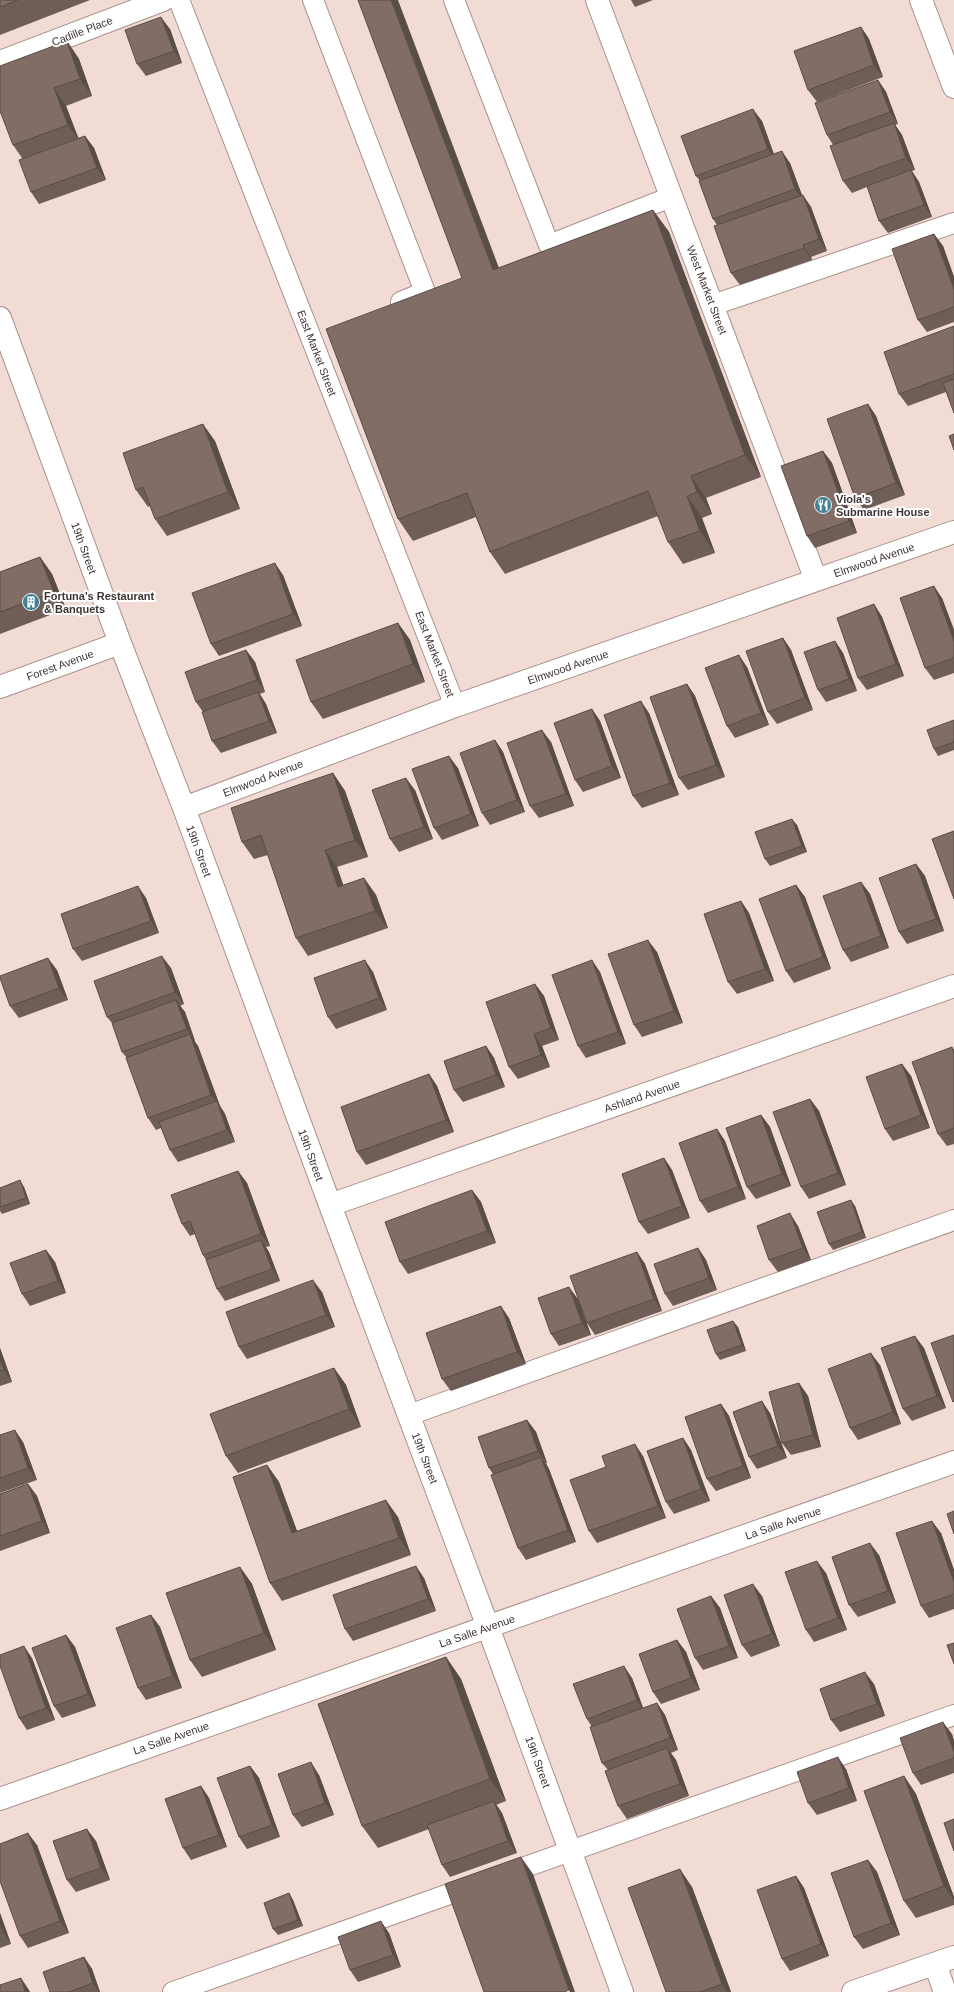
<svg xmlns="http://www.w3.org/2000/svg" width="954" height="1992" font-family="Helvetica,sans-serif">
<rect width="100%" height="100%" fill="#f2dbd4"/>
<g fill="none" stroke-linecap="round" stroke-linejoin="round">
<g stroke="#a7928b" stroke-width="22">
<path id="service" d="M179 0 455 706
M313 0 425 292 401 302
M454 0 549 245 671 197
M713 305 954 223
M409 1415 954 1220
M173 1992 954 1715"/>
</g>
<g stroke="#a7928b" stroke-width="24">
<path id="minor" d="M597 0 816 580
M921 0 954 87
M0 62 163 0
M0 318 120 643 184 808 330 1205 488 1627 622 1992
M0 687 120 643
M184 808 455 706 954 532
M330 1205 954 986
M0 1799 954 1462
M935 1964 945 1992
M853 1992 954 1957"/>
</g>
<use href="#service" stroke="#fff" stroke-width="20"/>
<use href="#minor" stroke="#fff" stroke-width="22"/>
</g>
<path fill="#6f5d58" d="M0 0H90L0 35Z
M631 0H653L635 7Z
M861 27 869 39 883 77 817 102 808 90Z
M170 29 182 63 146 76 137 64Z
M67 41 79 59 92 96 66 106 78 138 85 136 94 148 106 180 39 204 31 192 22 158 13 145Z
M878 80 886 92 898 124 895 125 902 135 915 170 912 171 919 182 932 217 888 233 879 221 867 187 852 193 843 181 833 145 827 135Z
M762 121 774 154 790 163 802 195 811 207 827 251 811 257 812 260 740 285 731 273 717 225 713 219 700 181 696 176Z
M653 210 669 232 761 477 706 498 712 514 702 518 715 553 683 564 668 542 658 516 505 574 490 552 476 517 413 541 398 519 462 278 499 268Z
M934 234 943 246 954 277V322L927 332 918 320Z
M954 326V413L946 392 908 406 899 394Z
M868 404 876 416 905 495 864 510 855 498Z
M215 441 240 509 167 536 155 519 150 506 148 507 136 490Z
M823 451 832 463 857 533 815 548 807 536Z
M40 557 52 574 66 609 0 634V572Z
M283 575 302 626 219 656 211 644Z
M942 598 954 630V673L934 680 925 668Z
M874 604 882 617 904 676 867 690 858 678Z
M398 623 410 640 425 682 323 719 311 702Z
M783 638 791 650 813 710 777 724 768 712Z
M835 641 843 653 857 691 826 702 818 690Z
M246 650 255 662 265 692 260 694 266 704 277 733 221 753 212 741 203 712 196 702Z
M747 667 769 725 735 738 727 726Z
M687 684 695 696 725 777 688 790 679 778Z
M592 709 600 721 621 778 583 792 575 780Z
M649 713 679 795 642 808 633 796Z
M954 720V750L938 756 934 749Z
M495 740 503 752 525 812 490 825 482 813Z
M551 742 574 806 539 818 530 806Z
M458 768 479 826 442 840 434 828Z
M333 773 345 791 368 857 337 867 343 885 364 878 376 895 388 928 308 956 296 938 268 855 254 859 242 842Z
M415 790 433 839 399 852 390 839Z
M797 825 807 852 770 866 765 859Z
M916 864 925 876 944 931 907 944 899 932Z
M861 882 870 894 889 948 851 962 843 950Z
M796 885 805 897 831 969 794 983 786 971Z
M146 898 159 933 82 961 73 949Z
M741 901 749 913 774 981 737 994 728 982Z
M657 952 683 1023 642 1037 634 1025Z
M171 968 184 1004 180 1006 185 1012 195 1041H194L198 1046 220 1106 225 1114 235 1142 178 1162 170 1150 161 1128 156 1130 148 1118 126 1057 122 1052 112 1023 107 1017Z
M57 970 68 1000 19 1018 10 1006Z
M373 972 387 1010 336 1029 328 1017Z
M600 972 626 1044 586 1058 578 1046Z
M535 984 544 996 559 1040 542 1046 550 1067 518 1079 509 1067Z
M486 1046 494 1058 505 1087 463 1102 454 1090Z
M952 1047 954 1050V1144L947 1146 938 1134Z
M902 1064 911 1076 930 1128 893 1141 885 1129Z
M429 1074 437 1086 454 1132 366 1165 357 1152Z
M810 1099 819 1111 846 1185 809 1199 801 1187Z
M761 1115 770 1127 791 1186 756 1199 747 1187Z
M717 1129 725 1141 746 1199 708 1213 700 1201Z
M664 1158 672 1170 690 1218 648 1234 639 1222Z
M238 1171 247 1183 270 1246 266 1247 269 1252 280 1281 225 1301 217 1289 206 1260 203 1255 195 1234 190 1236 182 1224Z
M24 1187 30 1204 2 1214 0 1211V1188Z
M472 1190 481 1202 496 1243 408 1274 400 1262Z
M855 1206 866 1238 833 1250 829 1244Z
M798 1226 811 1260 778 1272 769 1260Z
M698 1248 706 1260 717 1290 673 1306 665 1294Z
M46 1250 55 1262 66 1293 30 1306 22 1294Z
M637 1252 645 1264 662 1311 595 1335 587 1323Z
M322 1292 335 1327 247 1359 239 1347Z
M578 1299 591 1335 559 1346 551 1334Z
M509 1318 526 1364 451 1391 442 1379Z
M738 1327 746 1351 720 1360 716 1354Z
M0 1348 12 1382 0 1386Z
M924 1348 946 1408 912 1421 903 1409Z
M880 1365 901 1424 858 1440 850 1428Z
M334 1368 346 1385 361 1427 238 1473 226 1456Z
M799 1383 808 1396 821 1447 791 1455 782 1443Z
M721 1404 729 1416 751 1478 716 1491 707 1479Z
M770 1413 787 1458 757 1469 749 1457Z
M527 1420 536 1432 547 1463H546L549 1469 576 1542 526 1560 518 1548 493 1474 489 1468Z
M0 1435 23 1442 37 1480 0 1493Z
M683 1438 691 1450 710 1501 674 1514 666 1502Z
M643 1456 666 1518 597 1543 589 1531 606 1467Z
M267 1465 279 1482 297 1531 398 1517 411 1555 282 1601 270 1583Z
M28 1484 37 1496 50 1533 0 1551V1494Z
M941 1533 954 1570V1609L929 1618 921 1606Z
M879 1555 896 1603 858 1617 849 1605Z
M240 1567 252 1584 276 1650 202 1677 190 1660Z
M826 1573 847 1630 814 1642 806 1630Z
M424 1578 436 1611 353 1641 345 1629Z
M711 1596 720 1608 738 1658 703 1670 695 1658Z
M762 1596 780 1646 751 1657 742 1645Z
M151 1615 160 1627 182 1688 146 1700 138 1688Z
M66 1635 75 1647 96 1706 62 1718 54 1706Z
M677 1640 686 1652 700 1690 661 1704 653 1692Z
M446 1657 461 1679 506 1801 496 1805 502 1813 517 1853 450 1877 442 1865 429 1829 378 1848 362 1826Z
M32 1658 55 1720 27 1730 19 1718Z
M632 1678 643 1708 657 1703 665 1715 678 1750 671 1753 676 1760 689 1796 627 1819 618 1806 608 1770 602 1763 592 1727 587 1719Z
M874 1684 885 1716 840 1732 831 1720Z
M952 1734 954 1741V1773L921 1785 913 1773Z
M250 1766 259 1778 280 1837 247 1849 239 1837Z
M846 1769 857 1801 817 1815 808 1803Z
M319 1775 334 1815 302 1827 293 1815Z
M904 1776 916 1794 954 1897V1905L916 1918 904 1901Z
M201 1786 209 1798 227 1847 191 1860 183 1848Z
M96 1841 110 1880 76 1892 67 1880Z
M37 1845 69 1933 28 1948 20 1936Z
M868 1860 877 1872 900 1935 863 1949 854 1937Z
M796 1876 804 1888 829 1956 790 1971 782 1959Z
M692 1887 731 1992H666Z
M289 1893 293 1900 303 1926 278 1935 273 1929Z
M0 1913 11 1944 0 1948Z
M389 1933 401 1967 358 1982 350 1970Z
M84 1957 92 1969 100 1992H50Z"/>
<path fill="#5a4c47" d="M391 0H398L508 292 493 270Z
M161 17 170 29 182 63 174 51Z
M861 27 869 39 883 77 874 65Z
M67 41 79 59 92 96 80 79Z
M878 80 886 92 898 124 890 112Z
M54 88 66 106 80 142 68 125Z
M753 109 762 121 776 161 768 149Z
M894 123 902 135 915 170 906 158Z
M85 136 94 148 106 180 97 168Z
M782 151 790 163 804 201 795 189Z
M911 170 919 182 932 217 924 205Z
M803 195 811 207 827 251 819 239Z
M653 210 669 232 761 477 745 455Z
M934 234 943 246 954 277V289Z
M803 245 811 257 812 260 804 248Z
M868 404 876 416 905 495 896 483Z
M203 424 215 441 240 509 228 492Z
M823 451 832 463 857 533 849 521Z
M691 476 706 498 712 514 697 492Z
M687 496 702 518 715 553 700 531Z
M40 557 52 574 66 609 54 592Z
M275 563 283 575 302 626 293 614Z
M934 586 942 598 954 630V641Z
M874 604 882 617 904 676 896 664Z
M398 623 410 640 425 682 413 664Z
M783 638 791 650 813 710 805 698Z
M835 641 843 653 857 691 849 679Z
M246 650 255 662 265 692 257 680Z
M739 655 747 667 769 725 761 713Z
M687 684 695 696 725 777 716 765Z
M258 692 266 704 277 733 269 721Z
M641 701 649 713 679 795 670 783Z
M592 709 600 721 621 778 612 766Z
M542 730 551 742 574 806 566 794Z
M495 740 503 752 525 812 517 800Z
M449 756 458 768 479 826 471 814Z
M333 773 345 791 368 857 355 840Z
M406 778 415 790 433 839 424 827Z
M792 819 797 825 807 852 802 846Z
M325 850 337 867 350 904 338 887Z
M916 864 925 876 944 931 936 919Z
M364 878 376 895 388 928 375 911Z
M861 882 870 894 889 948 881 936Z
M796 885 805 897 831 969 823 957Z
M138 886 146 898 159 933 151 921Z
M741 901 749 913 774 981 765 969Z
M648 940 657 952 683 1023 674 1011Z
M162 956 171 968 184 1004 175 992Z
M48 958 57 970 68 1000 59 988Z
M365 960 373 972 387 1010 379 998Z
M592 960 600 972 626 1044 618 1032Z
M535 984 544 996 559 1040 551 1028Z
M176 1000 185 1012 195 1041 187 1029Z
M190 1034 198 1046 220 1106 225 1114 235 1142 227 1130 217 1102 211 1095Z
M534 1034 542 1046 550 1067 541 1055Z
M486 1046 494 1058 505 1087 496 1075Z
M902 1064 911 1076 930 1128 921 1115Z
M429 1074 437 1086 454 1132 446 1120Z
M810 1099 819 1111 846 1185 838 1173Z
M761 1115 770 1127 791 1186 782 1174Z
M717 1129 725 1141 746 1199 738 1187Z
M664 1158 672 1170 690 1218 682 1206Z
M238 1171 247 1183 270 1246 261 1234Z
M20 1180 24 1187 30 1204 26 1198Z
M472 1190 481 1202 496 1243 487 1231Z
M851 1200 855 1206 866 1238 862 1232Z
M790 1213 798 1226 811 1260 803 1248Z
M261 1240 269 1252 280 1281 272 1269Z
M698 1248 706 1260 717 1290 709 1278Z
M46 1250 55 1262 66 1293 58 1281Z
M637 1252 645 1264 662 1311 654 1299Z
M313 1280 322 1292 335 1327 326 1315Z
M569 1287 578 1299 591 1335 582 1323Z
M501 1306 509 1318 526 1364 517 1352Z
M733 1321 738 1327 746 1351 742 1345Z
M915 1336 924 1348 946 1408 937 1396Z
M0 1348 12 1382 4 1370 0 1359Z
M871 1353 880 1365 901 1424 893 1412Z
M334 1368 346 1385 361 1427 349 1409Z
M799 1383 808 1396 821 1447 813 1435Z
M762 1401 770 1413 787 1458 778 1446Z
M721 1404 729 1416 751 1478 743 1466Z
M527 1420 536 1432 547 1463 538 1451Z
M15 1430 23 1442 37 1480 28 1468Z
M683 1438 691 1450 710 1501 701 1489Z
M635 1444 643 1456 666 1518 658 1506Z
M541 1457 549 1469 576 1542 568 1530Z
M267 1465 279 1482 304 1550 292 1533Z
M28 1484 37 1496 50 1533 42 1521Z
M386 1500 398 1517 411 1555 399 1538Z
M932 1521 941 1533 954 1570V1582Z
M870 1543 879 1555 896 1603 888 1591Z
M817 1561 826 1573 847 1630 838 1618Z
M416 1566 424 1578 436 1611 428 1599Z
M240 1567 252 1584 276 1650 264 1633Z
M753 1584 762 1596 780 1646 772 1634Z
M711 1596 720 1608 738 1658 729 1646Z
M151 1615 160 1627 182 1688 173 1676Z
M66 1635 75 1647 96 1706 88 1694Z
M677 1640 686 1652 700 1690 691 1678Z
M24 1646 32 1658 55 1720 46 1708Z
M446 1657 461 1679 506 1801 490 1779Z
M624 1666 632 1678 645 1713 637 1700Z
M865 1672 874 1684 885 1716 877 1704Z
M657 1703 665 1715 678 1750 670 1738Z
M943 1722 952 1734 954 1741V1752Z
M667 1748 676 1760 689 1796 680 1784Z
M838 1757 846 1769 857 1801 849 1788Z
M311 1762 319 1775 334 1815 325 1803Z
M250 1766 259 1778 280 1837 272 1825Z
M904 1776 916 1794 954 1897V1900L944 1886Z
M201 1786 209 1798 227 1847 219 1835Z
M494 1801 502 1813 517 1853 508 1841Z
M87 1829 96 1841 110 1880 101 1868Z
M28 1833 37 1845 69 1933 60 1921Z
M521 1857 533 1874 575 1992H570L569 1990Z
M868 1860 877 1872 900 1935 891 1923Z
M680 1869 692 1887 731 1992H727L722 1984Z
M796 1876 804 1888 829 1956 821 1944Z
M289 1893 293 1900 303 1926 298 1920Z
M0 1913 11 1944 3 1932 0 1924Z
M381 1921 389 1933 401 1967 393 1955Z
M84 1957 92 1969 100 1992H99L93 1983Z
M21 1978 29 1990 30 1992H25Z"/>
<path fill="#816c66" stroke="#5a4c47" d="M0 0H18L0 7Z
M358 0H391L493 270 653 210 745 455 691 476 697 492 687 496 700 531 668 542 648 491 490 552 467 493 398 519 326 329 462 278Z
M161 17 174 51 137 64 125 30Z
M861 27 874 65 808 90 794 51Z
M67 41 80 79 54 88 68 125 13 145 0 111V66Z
M878 80 890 112 827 135 815 103Z
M753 109 768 149 696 176 681 136Z
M894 123 906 158 843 181 830 146Z
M85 136 97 168 31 192 19 160Z
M782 151 795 189 713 219 699 181Z
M911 170 924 205 879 221 867 186Z
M803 195 819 239 803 245 804 248 731 273 714 226Z
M934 234 954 289V307L918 320 892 249Z
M954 326V374L899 394 884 352Z
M954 379V413L943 383Z
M868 404 896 483 855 498 827 419Z
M203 424 228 492 155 519 143 487 136 490 123 453Z
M954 434V450L949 436Z
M823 451 849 521 807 536 781 466Z
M40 557 54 592 0 612V572Z
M275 563 293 614 211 644 192 593Z
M934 586 954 641V658L925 668 900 598Z
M874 604 896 664 858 678 837 618Z
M398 623 413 664 311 702 296 660Z
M783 638 805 698 768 712 746 651Z
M835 641 849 679 818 690 804 652Z
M246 650 257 680 196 702 185 672Z
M739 655 761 713 727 726 705 668Z
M687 684 716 765 679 778 650 697Z
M258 692 269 721 212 741 202 712Z
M641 701 670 783 633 796 604 715Z
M592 709 612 766 575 780 554 723Z
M954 720V742L934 749 927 730Z
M542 730 566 794 530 806 507 743Z
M495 740 517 800 482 813 460 753Z
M449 756 471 814 434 828 412 769Z
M333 773 355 840 325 850 338 887 364 878 375 911 296 938 261 835 242 842 231 808Z
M406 778 424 827 390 839 372 790Z
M792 819 802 846 765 859 755 832Z
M954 831V899L932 839Z
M916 864 936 919 899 932 879 878Z
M861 882 881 936 843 950 823 896Z
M796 885 823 957 786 971 759 899Z
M138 886 151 921 73 949 61 914Z
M741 901 765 969 728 982 704 914Z
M648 940 674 1011 634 1025 608 954Z
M162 956 175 992 107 1017 94 981Z
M48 958 59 988 10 1006 0 978V976Z
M365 960 379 998 328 1017 314 978Z
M592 960 618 1032 578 1046 552 975Z
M535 984 551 1028 534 1034 541 1055 509 1067 486 1002Z
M176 1000 187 1029 122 1052 112 1023Z
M190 1034 211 1095 148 1118 126 1058Z
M486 1046 496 1075 454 1090 444 1061Z
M952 1047 954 1053V1128L938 1134 912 1062Z
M902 1064 921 1115 885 1129 866 1077Z
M429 1074 446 1120 357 1152 341 1107Z
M810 1099 838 1173 801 1187 773 1112Z
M217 1101 227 1130 170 1150 159 1122Z
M761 1115 782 1174 747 1187 726 1128Z
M717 1129 738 1187 700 1201 679 1143Z
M664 1158 682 1206 639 1222 622 1174Z
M238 1171 261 1234 203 1255 190 1221 182 1224 171 1195Z
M20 1180 26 1198 0 1207V1188Z
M472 1190 487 1231 400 1262 385 1222Z
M851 1200 862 1232 829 1244 817 1212Z
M790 1213 803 1248 769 1260 757 1226Z
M261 1240 272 1269 217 1289 206 1260Z
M698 1248 709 1278 665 1294 654 1264Z
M46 1250 58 1281 22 1294 10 1263Z
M637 1252 654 1299 587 1323 570 1276Z
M313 1280 326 1315 239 1347 226 1312Z
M569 1287 582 1323 551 1334 538 1298Z
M501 1306 517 1352 442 1379 426 1333Z
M733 1321 742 1345 716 1354 707 1330Z
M954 1335V1401L953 1402 931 1343Z
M915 1336 937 1396 903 1409 881 1348Z
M871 1353 893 1412 850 1428 828 1369Z
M0 1359 4 1370 0 1371Z
M334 1368 349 1409 226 1456 210 1414Z
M799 1383 813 1435 782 1443 769 1392Z
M762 1401 778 1446 749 1457 733 1412Z
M721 1404 743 1466 707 1479 685 1417Z
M527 1420 538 1451 489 1468 478 1437Z
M15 1430 28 1468 0 1478V1435Z
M683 1438 701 1489 666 1502 647 1451Z
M635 1444 658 1506 589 1531 570 1480 606 1467 602 1456Z
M541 1457 568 1530 518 1548 491 1475Z
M267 1465 292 1533 386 1500 399 1538 270 1583 233 1477Z
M28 1484 42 1521 0 1536V1494Z
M954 1511V1534L947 1514Z
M932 1521 954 1582V1594L921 1606 896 1533Z
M870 1543 888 1591 849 1605 832 1557Z
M817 1561 838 1618 806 1630 785 1572Z
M416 1566 428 1599 345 1629 333 1595Z
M240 1567 264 1633 190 1660 166 1593Z
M753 1584 772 1634 742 1645 724 1595Z
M711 1596 729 1646 695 1658 677 1609Z
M151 1615 173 1676 138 1688 116 1628Z
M66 1635 88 1694 54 1706 32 1648Z
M677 1640 691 1678 653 1692 639 1654Z
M954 1643V1664L947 1645Z
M24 1646 46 1708 19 1718 0 1666V1655Z
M446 1657 490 1779 362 1826 318 1704Z
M624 1666 637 1700 587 1719 573 1684Z
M865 1672 877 1704 831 1720 820 1689Z
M657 1703 670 1738 602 1763 590 1727Z
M943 1722 954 1752V1758L913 1773 900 1738Z
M667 1748 680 1784 618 1806 605 1771Z
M838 1757 849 1788 808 1803 797 1772Z
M311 1762 325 1803 293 1815 278 1774Z
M250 1766 272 1825 239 1837 217 1778Z
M904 1776 944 1886 904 1901 864 1791Z
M201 1786 219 1835 183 1848 165 1799Z
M494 1801 508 1841 442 1865 427 1825Z
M954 1819V1851L944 1823Z
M87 1829 101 1868 67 1880 53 1841Z
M28 1833 60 1921 20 1936 0 1881V1844Z
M521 1857 569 1990 564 1992H484L445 1884Z
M868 1860 891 1923 854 1937 831 1873Z
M680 1869 722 1984 700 1992H666L628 1888Z
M796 1876 821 1944 782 1959 757 1890Z
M289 1893 298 1920 273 1929 264 1903Z
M381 1921 393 1955 350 1970 338 1937Z
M0 1924 3 1932 0 1933Z
M84 1957 93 1983 69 1992H50L43 1972Z
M21 1978 25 1992H0V1985Z"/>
<defs>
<g id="restaurant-disc" transform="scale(0.9)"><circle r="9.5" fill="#428496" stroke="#fff"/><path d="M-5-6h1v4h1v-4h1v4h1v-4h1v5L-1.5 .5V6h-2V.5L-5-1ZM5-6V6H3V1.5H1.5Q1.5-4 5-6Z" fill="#fff"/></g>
<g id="building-disc" transform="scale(0.9)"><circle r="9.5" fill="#428496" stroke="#fff"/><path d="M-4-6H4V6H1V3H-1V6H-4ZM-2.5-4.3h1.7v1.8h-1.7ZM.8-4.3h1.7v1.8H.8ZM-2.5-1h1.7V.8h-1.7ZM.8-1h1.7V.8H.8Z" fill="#fff"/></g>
</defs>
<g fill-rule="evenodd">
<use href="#restaurant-disc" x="823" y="505"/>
<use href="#building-disc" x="31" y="602"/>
</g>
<g text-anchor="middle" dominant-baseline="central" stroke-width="4" stroke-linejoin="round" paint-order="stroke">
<g font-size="11" fill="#3e3533" stroke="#fff">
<text transform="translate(82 31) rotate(-21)">Cadille Place</text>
<text transform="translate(707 290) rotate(69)">West Market Street</text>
<text transform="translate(317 353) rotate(69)">East Market Street</text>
<text transform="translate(84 548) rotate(70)">19th Street</text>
<text transform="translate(874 560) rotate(-19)">Elmwood Avenue</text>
<text transform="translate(435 654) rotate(69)">East Market Street</text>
<text transform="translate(60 665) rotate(-20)">Forest Avenue</text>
<text transform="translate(568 667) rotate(-19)">Elmwood Avenue</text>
<text transform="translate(263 778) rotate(-21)">Elmwood Avenue</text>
<text transform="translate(199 851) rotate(70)">19th Street</text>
<text transform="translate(642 1096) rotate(-19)">Ashland Avenue</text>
<text transform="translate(311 1155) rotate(70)">19th Street</text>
<text transform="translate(425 1458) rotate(69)">19th Street</text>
<text transform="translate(783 1523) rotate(-19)">La Salle Avenue</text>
<text transform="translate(477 1631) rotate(-19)">La Salle Avenue</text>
<text transform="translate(171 1738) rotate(-19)">La Salle Avenue</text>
<text transform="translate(538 1762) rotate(70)">19th Street</text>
</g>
<g font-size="11" font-weight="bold" fill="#3e3533" stroke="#fff" text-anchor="start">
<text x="836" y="499">Viola's<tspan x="836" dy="13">Submarine House</tspan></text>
<text x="44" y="596">Fortuna's Restaurant<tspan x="44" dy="13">&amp; Banquets</tspan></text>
</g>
</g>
</svg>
